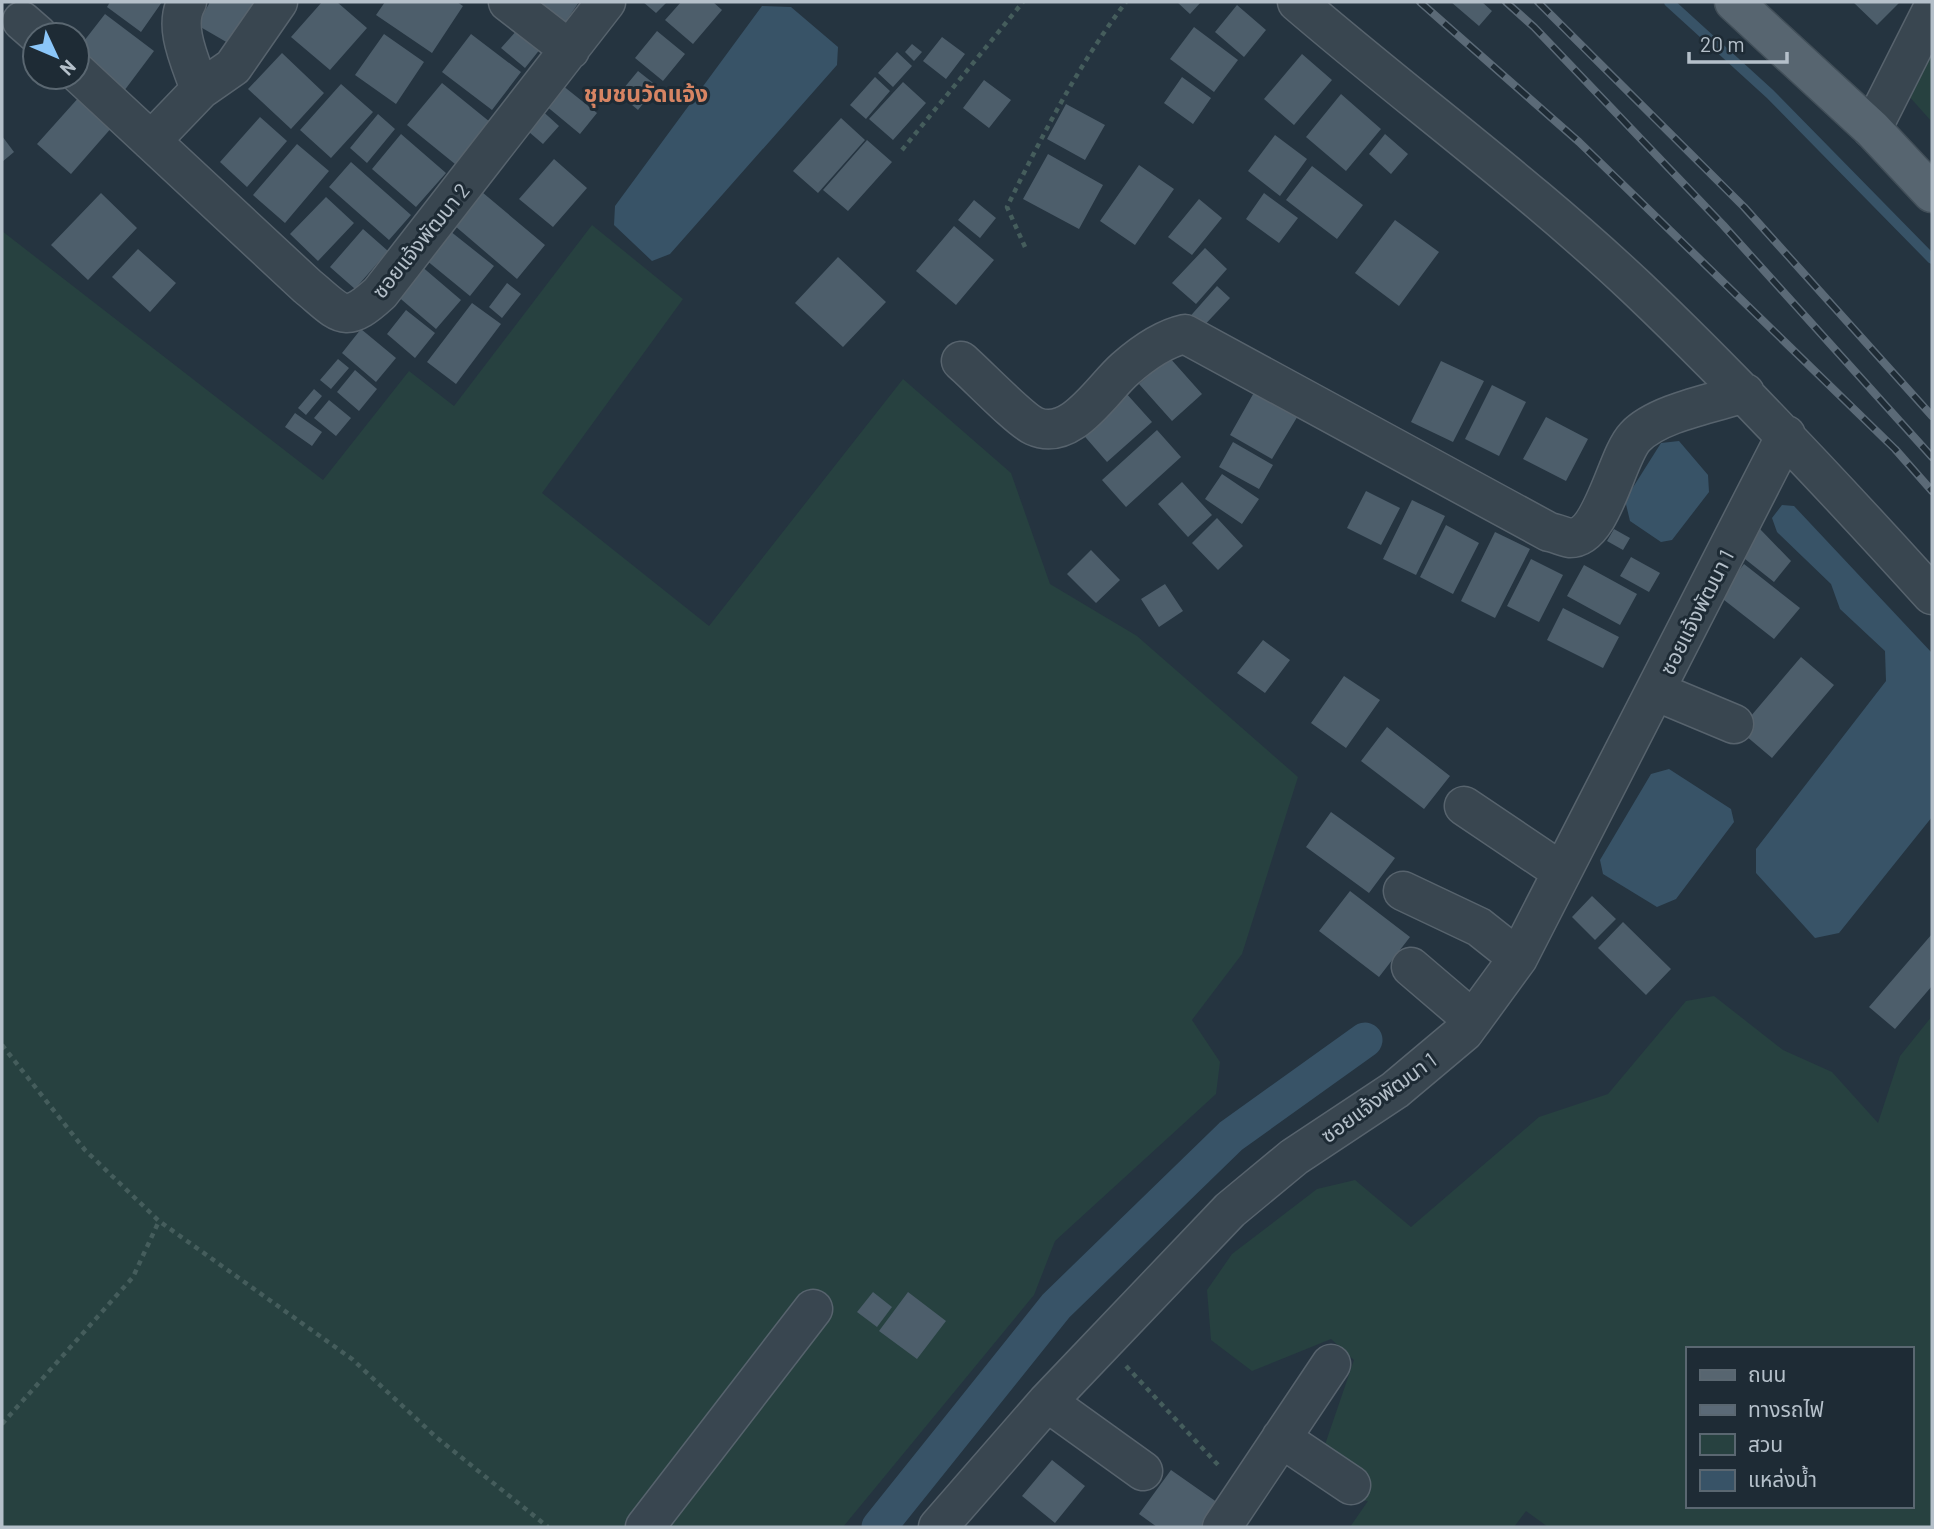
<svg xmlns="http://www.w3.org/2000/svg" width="1934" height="1529" font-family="Barlow,'Noto Sans Thai',sans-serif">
<rect width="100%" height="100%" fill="#253440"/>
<path fill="#274140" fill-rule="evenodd" d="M1932 38V122L1907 94Z
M592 225 683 299 542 493 709 626 903 379 1011 473 1050 584 1137 636 1298 777 1242 954 1192 1020 1220 1062 1216 1094 1055 1241 1034 1295 843 1527H2V231L323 480 409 371 454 406Z
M1714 996 1783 1050 1832 1072 1878 1123 1900 1056 1932 1016V1527H1548L1526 1511 1514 1527H1350L1368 1501 1342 1498 1318 1465 1354 1360 1331 1339 1252 1371 1211 1340 1207 1290 1232 1254 1317 1189 1355 1180 1411 1227 1539 1117 1608 1094 1686 1001ZM1687 1349H1911V1506H1687Z"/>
<path fill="#385367" d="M762 6 791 7 838 47 837 65 670 254 652 261 614 225 615 206Z
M1679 441 1708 475 1709 492 1672 540 1661 542 1630 521 1625 500 1661 443Z
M1782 505 1794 506 1932 653V817L1839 933 1815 938 1756 873V849L1886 681 1885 651 1840 609 1831 584 1777 532 1772 518Z
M1669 769 1731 809 1734 822 1676 899 1657 907 1603 874 1600 860 1651 774Z"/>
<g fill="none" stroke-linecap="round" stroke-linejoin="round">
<path stroke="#385367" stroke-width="10" d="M1669 2 1770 94 1932 259"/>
<path stroke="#385367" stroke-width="35" d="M879 1527 1056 1306 1231 1136 1365 1040"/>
</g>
<path fill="#4d5e6b" d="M110 2H162L141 32 107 7Z
M210 2H262L235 47 197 25Z
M322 2H337L367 28 330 70 291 37Z
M385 2H457L463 6 432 53 376 15Z
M532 2H579L560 30Z
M643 2H667L656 13Z
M681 2H713L722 10 693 44 665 20Z
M1177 2H1201L1190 14Z
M1451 2H1482L1492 11 1479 26Z
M1853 2H1900L1877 25Z
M1237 5 1266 30 1244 57 1215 32Z
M105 14 154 51 124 91 77 55V50Z
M1194 27 1238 60 1214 92 1170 59Z
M518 29 541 48 525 68 501 48Z
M657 31 685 54 663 81 635 58Z
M384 34 424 62 396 104 355 75Z
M471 34 521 72 492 110 442 72Z
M942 37 965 54 946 79 923 61Z
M912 44 922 52 914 61 905 52Z
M897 52 912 66 893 87 878 73Z
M282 53 324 93 291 129 248 89Z
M1302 54 1332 80 1294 125 1264 99Z
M638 71 657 86 638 110 619 94Z
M875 77 890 91 866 119 850 105Z
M1182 77 1211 98 1193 124 1164 103Z
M984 80 1011 100 989 128 963 108Z
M903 82 926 103 893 140 869 119Z
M442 83 490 122 455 164 407 125Z
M341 84 373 112 331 158 300 130Z
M562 85 597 113 580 134 545 105Z
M1341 94 1381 129 1346 171 1306 137Z
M80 96 113 126 71 174 37 144Z
M1066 104 1105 125 1085 160 1047 139Z
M538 107 559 126 543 144 522 126Z
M378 114 395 129 367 163 350 148Z
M260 117 287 141 247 187 220 162Z
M841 118 865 140 818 193 793 171Z
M401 134 446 173 416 207 372 169Z
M1385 134 1408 154 1391 174 1369 154Z
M1275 135 1307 159 1280 196 1248 171Z
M2 136 14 152 2 162Z
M867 140 892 162 848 211 823 190Z
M297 144 329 171 285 223 253 195Z
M1048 154 1103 185 1079 229 1023 199Z
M554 159 587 188 553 227 519 199Z
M351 162 411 215 389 240 329 187Z
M1139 165 1174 189 1135 245 1100 221Z
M1312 166 1363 205 1337 239 1286 200Z
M476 187 545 245 517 279 448 220Z
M101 193 137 228 88 280 51 245Z
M1264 193 1298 218 1279 243 1246 219Z
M326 197 354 223 318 261 290 234Z
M1199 199 1222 218 1192 255 1168 237Z
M974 200 996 218 980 238 958 220Z
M1395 220 1439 252 1399 306 1355 273Z
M954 226 994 260 956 305 916 271Z
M363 229 388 251 355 289 330 267Z
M450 231 494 266 470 296 426 260Z
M1205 248 1227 269 1196 304 1172 283Z
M138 249 176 283 150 312 112 277Z
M838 257 886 302 843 347 795 303Z
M420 265 461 300 436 329 395 294Z
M507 283 521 294 502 318 489 307Z
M1217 286 1230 298 1198 332 1186 321Z
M472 303 501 324 456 384 427 362Z
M406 310 435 333 415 358 387 334Z
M361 329 396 358 376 382 342 353Z
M1169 357 1202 394 1172 421 1139 384Z
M338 359 349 368 331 389 320 380Z
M1441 361 1484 381 1453 442 1411 422Z
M355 370 377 389 359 411 337 392Z
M1492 385 1526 402 1499 456 1465 439Z
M314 389 322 396 306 415 298 408Z
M1256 389 1299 414 1272 459 1230 435Z
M1125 392 1152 422 1107 462 1080 431Z
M329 400 351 418 336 436 314 418Z
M295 413 322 432 312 446 285 427Z
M1546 417 1588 439 1566 481 1523 459Z
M1157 430 1181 457 1126 507 1102 480Z
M1233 442 1273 465 1259 489 1219 467Z
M1222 474 1259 499 1242 524 1205 499Z
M1182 482 1212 515 1188 537 1158 504Z
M1366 491 1400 508 1381 545 1347 528Z
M1412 500 1445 516 1416 575 1383 559Z
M1217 518 1243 546 1218 570 1192 543Z
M1446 525 1479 543 1453 594 1420 577Z
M1759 528 1791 561 1774 582 1740 555Z
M1614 529 1630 538 1623 550 1607 541Z
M1495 532 1530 549 1495 618 1461 601Z
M1091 550 1120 580 1096 603 1067 574Z
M1631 557 1660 573 1649 592 1620 576Z
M1531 559 1563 575 1539 622 1507 606Z
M1744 564 1800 608 1774 639 1719 596Z
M1584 565 1637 594 1620 625 1567 596Z
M1165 584 1183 611 1159 627 1141 599Z
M1563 608 1619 637 1603 668 1547 640Z
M1263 640 1290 660 1265 693 1237 673Z
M1801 657 1834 685 1772 758 1739 730Z
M1344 676 1380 700 1346 748 1311 723Z
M1387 727 1450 776 1424 809 1361 761Z
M1331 812 1395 858 1369 893 1306 847Z
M1350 891 1410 937 1379 977 1319 931Z
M1592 896 1616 919 1595 940 1572 917Z
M1623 922 1671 969 1646 995 1598 948Z
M1932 934V986L1895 1029 1869 1007Z
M873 1292 892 1307 877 1327 857 1312Z
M908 1292 946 1321 917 1359 879 1331Z
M1052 1460 1085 1486 1055 1523 1022 1496Z
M1171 1470 1221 1505 1204 1527H1157L1139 1514Z"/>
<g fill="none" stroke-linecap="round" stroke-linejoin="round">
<g stroke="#57636d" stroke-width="41">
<path id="minor" d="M187 2C172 27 192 65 200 90L233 67 278 2
M508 2 570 50
M1297 2C1410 99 1530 187 1638 289 1741 387 1837 490 1932 595
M22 21 38 35
M77 72 307 286C341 314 344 326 380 293L606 2
M1872 129 1932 10
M151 141 200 90
M961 361C977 375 1019 419 1034 426 1071 443 1102 389 1125 369 1142 354 1163 339 1185 334L1549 532C1556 533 1564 537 1570 538 1603 538 1616 457 1635 437 1657 413 1714 403 1745 393
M1655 691 1734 724
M1464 806 1562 872
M1403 891 1479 927 1518 958
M1411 967 1473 1020
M1047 1402 1143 1471
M1281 1438 1351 1485
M645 1527 813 1309
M938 1527 1047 1402 1230 1210 1294 1157 1395 1090 1464 1032 1518 958 1786 435
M1222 1527 1331 1364"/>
</g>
<g stroke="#424f59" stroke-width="41">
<path id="major" d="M1734 2 1872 129 1932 193"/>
</g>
<path stroke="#455d5c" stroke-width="4.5" stroke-dasharray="5 5" stroke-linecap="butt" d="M902 150 1023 2
M1025 247 1007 207C1042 136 1078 65 1126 2
M2 1045 85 1150 159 1221 352 1359 436 1437 548 1527
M1126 1366 1220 1467
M2 1424 133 1277 159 1221"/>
<use href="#minor" stroke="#394650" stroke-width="38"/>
<use href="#major" stroke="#576570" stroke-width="38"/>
<g stroke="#5b6a77" stroke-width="8">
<path id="rail" d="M1420 2 1579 142 1895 449 1932 491
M1506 2 1534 27 1723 225 1932 457
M1538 2 1744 207 1932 416"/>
</g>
<use href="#rail" stroke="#1e2b35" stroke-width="5" stroke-dasharray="16" stroke-linecap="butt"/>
</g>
<g text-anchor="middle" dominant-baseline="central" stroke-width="6" stroke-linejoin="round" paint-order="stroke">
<g font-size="21" fill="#b5c0ca" stroke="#1e2b35">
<text transform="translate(420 240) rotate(-51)">ซอยแจ้งพัฒนา 2</text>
<text transform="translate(1696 612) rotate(-63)">ซอยแจ้งพัฒนา 1</text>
<text transform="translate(1378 1097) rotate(-36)">ซอยแจ้งพัฒนา 1</text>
</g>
<g font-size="23" font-weight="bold" fill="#d78463" stroke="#1e2b35">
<text x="646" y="93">ชุมชนวัดแจ้ง</text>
</g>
</g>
<rect width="1934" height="1529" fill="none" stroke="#b5c0ca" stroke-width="7"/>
<rect x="1686" y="1347" width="228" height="161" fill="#1e2b35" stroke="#5a6771" stroke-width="2"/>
<rect x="1700" y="1370" width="35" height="10" fill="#576570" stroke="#5a6771" stroke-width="2"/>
<text x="1748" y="1382" font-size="21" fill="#b5c0ca">ถนน</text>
<rect x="1700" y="1405" width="35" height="10" fill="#5b6a77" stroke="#5a6771" stroke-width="2"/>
<text x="1748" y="1417" font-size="21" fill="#b5c0ca">ทางรถไฟ</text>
<rect x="1700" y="1434" width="35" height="21" fill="#274140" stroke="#5a6771" stroke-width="2"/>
<text x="1748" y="1452" font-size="21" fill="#b5c0ca">สวน</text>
<rect x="1700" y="1470" width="35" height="21" fill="#385367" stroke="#5a6771" stroke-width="2"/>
<text x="1748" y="1487" font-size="21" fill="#b5c0ca">แหล่งน้ำ</text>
<g transform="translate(56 56) rotate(134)"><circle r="33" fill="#1e2b35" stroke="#5a6771" stroke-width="2"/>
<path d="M0-5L12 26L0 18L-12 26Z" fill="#8bc6f9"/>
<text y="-10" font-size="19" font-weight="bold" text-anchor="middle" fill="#b5c0ca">N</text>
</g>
<path d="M1689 52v10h98v-10" fill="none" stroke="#b5c0ca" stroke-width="3.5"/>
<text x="1700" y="52" font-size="21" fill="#b5c0ca" stroke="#1e2b35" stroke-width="5" paint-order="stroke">20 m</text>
</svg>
